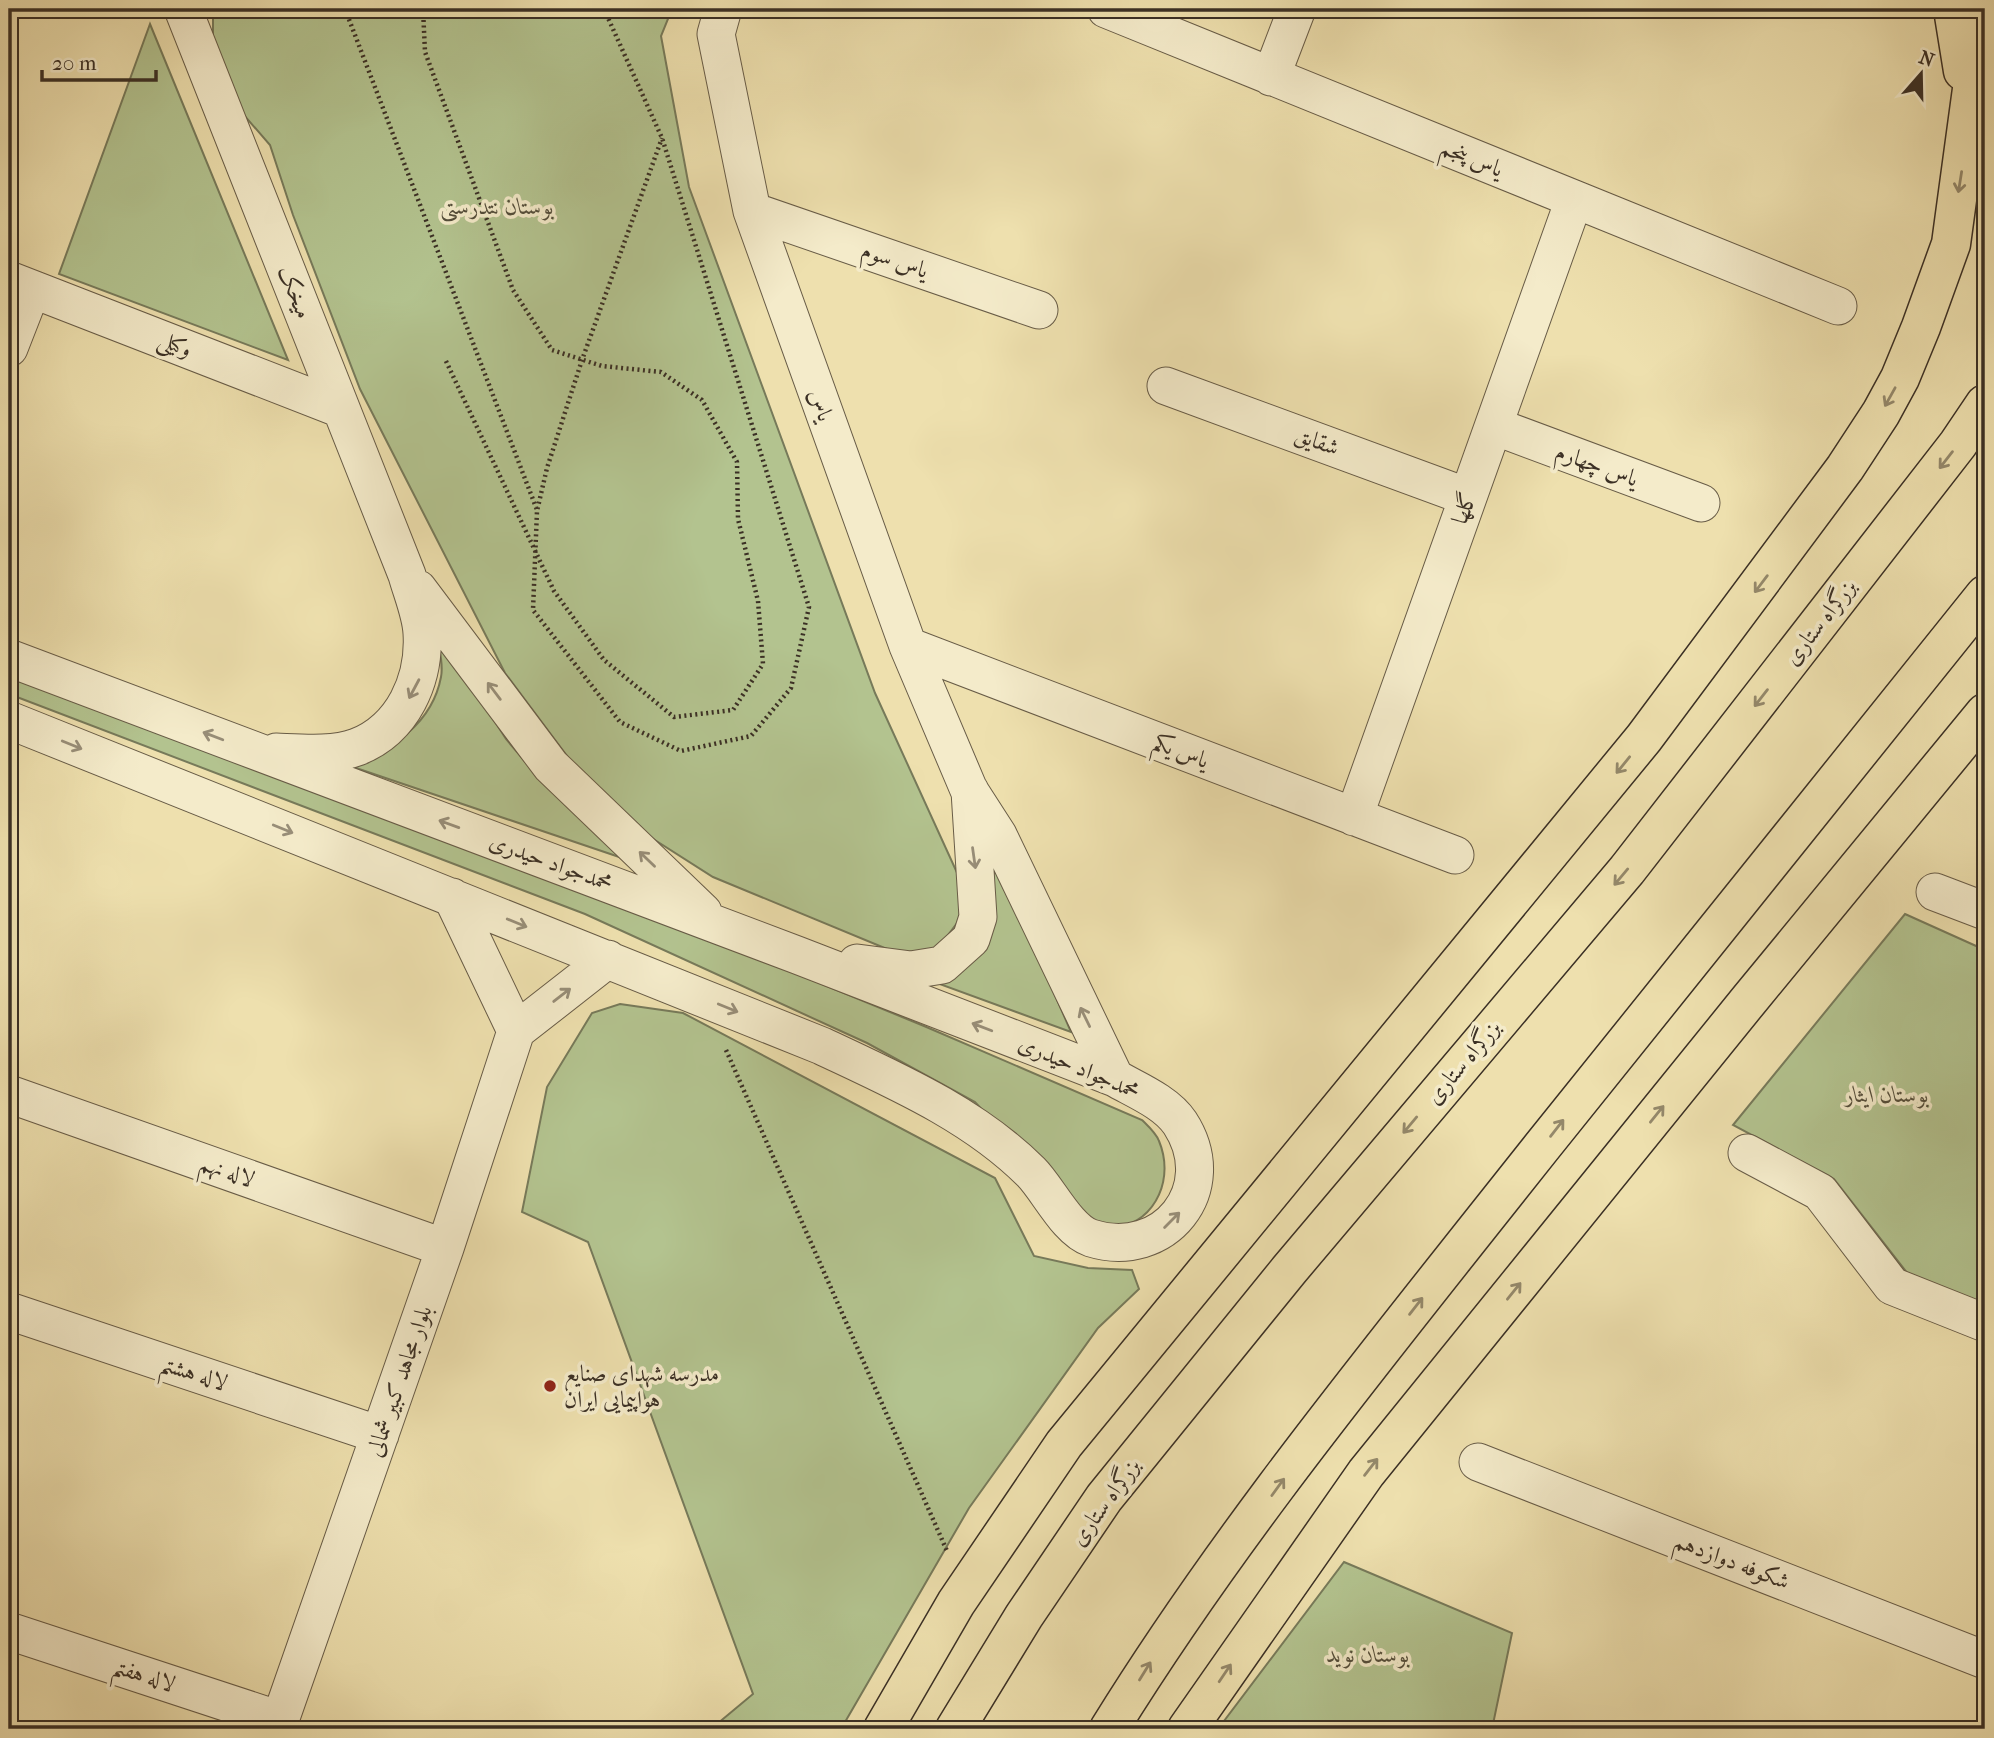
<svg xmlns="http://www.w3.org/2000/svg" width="1994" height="1738" font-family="'IM FELL French Canon',Amiri,serif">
<rect width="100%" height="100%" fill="#eee0ae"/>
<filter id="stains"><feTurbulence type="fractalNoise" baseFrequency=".00286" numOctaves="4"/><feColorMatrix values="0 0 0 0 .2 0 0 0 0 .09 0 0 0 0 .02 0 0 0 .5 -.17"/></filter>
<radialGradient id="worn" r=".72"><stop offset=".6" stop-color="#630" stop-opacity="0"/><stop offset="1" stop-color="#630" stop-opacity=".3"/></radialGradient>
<path fill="#b3c38f" stroke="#777a5a" stroke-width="2" d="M213 9H672L661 36 689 187 875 693 959 877 960 919 936 951 914 958 887 949 713 877 647 835 576 768 505 673 360 389 293 215 270 145 230 99 213 39Z
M150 24 288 360 59 274Z
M435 628 506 739 539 778 634 862 353 767C393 746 432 725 441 677 444 662 437 642 435 628Z
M9 670 617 900 924 1026 1142 1120C1148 1126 1156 1133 1159 1141 1174 1177 1158 1219 1117 1228 1109 1230 1098 1226 1090 1225L975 1102 867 1043 585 914 9 694Z
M990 845 1071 1032 934 982Z
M1905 914 1985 950V1304L1908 1274 1834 1179 1733 1125Z
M620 1004 683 1013 995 1178 1034 1256 1088 1268 1132 1270 1139 1289 1098 1328 969 1508 841 1729H711L753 1694 588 1242 522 1212 547 1087 592 1013Z
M1344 1562 1512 1633 1492 1729H1218Z"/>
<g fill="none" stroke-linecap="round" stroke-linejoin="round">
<g stroke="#685c47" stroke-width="39">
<path id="minor" d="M183 9 407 575C412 593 421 614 422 633 425 680 403 729 357 747 334 756 301 753 276 752
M723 9 716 34 752 211 908 646 969 790 998 835 1115 1078
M1106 9 1838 306
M1271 77 1297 9
M752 211 1039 310
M9 280 341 409
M9 348 32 289
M1166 386 1468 497
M1494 426 1701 503
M418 589 551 766 703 912
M908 646 1455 855
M9 658 797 955 1115 1078C1136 1090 1166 1102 1180 1123 1223 1189 1164 1261 1091 1238 1067 1230 1048 1189 1031 1172 973 1114 894 1080 822 1046L9 720
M1354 817 1574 200
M1935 892 1985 911
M452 897 516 1031
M857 963 911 970 942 965 971 939 978 917 970 791
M516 1031 608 959
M9 1094 445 1248
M1747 1153 1820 1192 1892 1286 1985 1323
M9 1311 380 1435
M1478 1462 1985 1660
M9 1631 280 1720
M277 1729 445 1248 516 1031"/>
</g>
<g stroke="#3b3025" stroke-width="41">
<path id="highway" d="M1953 9 1963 71
M883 1729 956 1603 1064 1444 1644 738 1845 468 1881 413 1900 378 1921 327 1951 244 1980 30 1985 17
M955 1729 1024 1616 1104 1498 1289 1270 1627 870 1958 444 1985 404
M1109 1729C1216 1556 1345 1395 1471 1236 1641 1021 1815 809 1985 595
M1187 1729 1366 1473 1749 1000 1985 713"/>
</g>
<path stroke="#3b3025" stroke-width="4.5" stroke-dasharray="2 3.5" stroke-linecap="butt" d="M345 9 537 510
M423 9 425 52 513 290 552 350 602 366 661 372 702 400 737 462 738 519 758 601 763 664 733 710 674 717 604 660 554 591 445 359
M604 9 662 138 809 607 791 688 751 736 681 751 620 722 533 610 537 511 547 468 582 360 662 138
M726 1050 947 1551"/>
<use href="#minor" stroke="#f4ebca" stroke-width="37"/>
<use href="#highway" stroke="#eee0ae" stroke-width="38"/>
</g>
<defs><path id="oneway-shaft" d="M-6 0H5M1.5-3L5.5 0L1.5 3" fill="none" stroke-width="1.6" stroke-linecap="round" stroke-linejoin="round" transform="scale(1.75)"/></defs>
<g stroke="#94886a">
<use href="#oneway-shaft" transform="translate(1960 182) rotate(99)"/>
<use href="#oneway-shaft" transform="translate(1890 397) rotate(119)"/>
<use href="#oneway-shaft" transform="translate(1946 460) rotate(128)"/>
<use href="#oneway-shaft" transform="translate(1761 584) rotate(127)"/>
<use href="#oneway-shaft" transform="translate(1761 698) rotate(128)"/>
<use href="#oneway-shaft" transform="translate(1623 765) rotate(129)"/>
<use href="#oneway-shaft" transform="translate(1621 877) rotate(130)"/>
<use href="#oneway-shaft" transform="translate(1657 1114) rotate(-51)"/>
<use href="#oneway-shaft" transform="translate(1410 1125) rotate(130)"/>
<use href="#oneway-shaft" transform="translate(1557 1128) rotate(-52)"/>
<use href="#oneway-shaft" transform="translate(1514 1291) rotate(-51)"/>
<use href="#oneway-shaft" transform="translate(1416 1306) rotate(-52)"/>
<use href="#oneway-shaft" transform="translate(1371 1467) rotate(-52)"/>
<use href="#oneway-shaft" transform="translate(1278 1487) rotate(-54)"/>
<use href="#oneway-shaft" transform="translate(1145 1671) rotate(-58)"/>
<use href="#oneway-shaft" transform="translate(1225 1673) rotate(-56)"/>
</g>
<g stroke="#988e78">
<use href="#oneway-shaft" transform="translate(414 689) rotate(118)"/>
<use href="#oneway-shaft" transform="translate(494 691) rotate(-127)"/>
<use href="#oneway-shaft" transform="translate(213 736) rotate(-159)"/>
<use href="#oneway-shaft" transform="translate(72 745) rotate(22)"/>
<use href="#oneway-shaft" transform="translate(449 824) rotate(-160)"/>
<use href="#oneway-shaft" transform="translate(283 829) rotate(22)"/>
<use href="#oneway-shaft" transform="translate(974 858) rotate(82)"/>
<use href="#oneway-shaft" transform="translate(647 859) rotate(-136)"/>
<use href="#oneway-shaft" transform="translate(517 923) rotate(22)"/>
<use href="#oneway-shaft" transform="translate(562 995) rotate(-38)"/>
<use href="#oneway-shaft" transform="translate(728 1008) rotate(22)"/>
<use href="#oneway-shaft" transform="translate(1085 1017) rotate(-116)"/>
<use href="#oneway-shaft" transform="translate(982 1027) rotate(-159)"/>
<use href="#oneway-shaft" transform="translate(1172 1220) rotate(-45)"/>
</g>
<circle fill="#8f2418" stroke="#f4ebca" stroke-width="2.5" cx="550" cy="1386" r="7"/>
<g text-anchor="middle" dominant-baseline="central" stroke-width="7" stroke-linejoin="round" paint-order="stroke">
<g font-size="23" fill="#3b3025" stroke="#f4ebca">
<text transform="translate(1472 158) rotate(22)">یاس پنجم</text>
<text transform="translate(895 260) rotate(19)">یاس سوم</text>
<text transform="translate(295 292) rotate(68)">میخک</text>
<text transform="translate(175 344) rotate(21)">وکیلی</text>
<text transform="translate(821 405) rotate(70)">یاس</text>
<text transform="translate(1317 441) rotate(20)">شقایق</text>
<text transform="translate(1597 465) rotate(20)">یاس چهارم</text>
<text transform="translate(1464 508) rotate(-70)">گلها</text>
<text transform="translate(1820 622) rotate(-52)">بزرگراه ستاری</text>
<text transform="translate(1181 751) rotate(21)">یاس یکم</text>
<text transform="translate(551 862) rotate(20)">محمدجواد حیدری</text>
<text transform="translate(1463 1062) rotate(-50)">بزرگراه ستاری</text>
<text transform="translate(1079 1067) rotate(23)">محمدجواد حیدری</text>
<text transform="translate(227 1171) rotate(19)">لاله نهم</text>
<text transform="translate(194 1373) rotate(18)">لاله هشتم</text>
<text transform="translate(399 1381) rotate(-71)">بلوار مجاهد کبیر شمالی</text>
<text transform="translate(1105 1502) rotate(-54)">بزرگراه ستاری</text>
<text transform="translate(1732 1561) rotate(21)">شکوفه دوازدهم</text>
<text transform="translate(144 1675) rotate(18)">لاله هفتم</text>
</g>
<g font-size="23" font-style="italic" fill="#534d3a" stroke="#f4ebca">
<text x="497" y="206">بوستان نتدرستی</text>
<text x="1887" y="1094">بوستان ایثار</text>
<text x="1368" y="1654">بوستان نوید</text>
</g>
<g font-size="23" fill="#3b3025" stroke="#f4ebca" text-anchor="start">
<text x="564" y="1373">مدرسه شهدای صنایع<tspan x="564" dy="26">هواپیمایی ایران</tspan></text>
</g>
</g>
<rect width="1994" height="1738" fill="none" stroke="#eee0ae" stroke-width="35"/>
<rect x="10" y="10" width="1973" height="1717" fill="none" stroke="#3b3025" stroke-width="3.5"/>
<rect x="18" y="18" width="1959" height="1703" fill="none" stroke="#3b3025" stroke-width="2"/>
<g transform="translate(1921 74) rotate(20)" stroke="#f4ebca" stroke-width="5" paint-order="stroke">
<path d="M0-5L12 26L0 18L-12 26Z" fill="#3b3025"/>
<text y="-10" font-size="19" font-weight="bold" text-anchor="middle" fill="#3b3025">N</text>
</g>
<path d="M42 70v10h114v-10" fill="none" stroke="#3b3025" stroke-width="3.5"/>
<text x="52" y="70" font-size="21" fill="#3b3025" stroke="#f4ebca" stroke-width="5" paint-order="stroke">20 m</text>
<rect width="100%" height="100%" filter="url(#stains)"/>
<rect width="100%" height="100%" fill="url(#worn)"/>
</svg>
